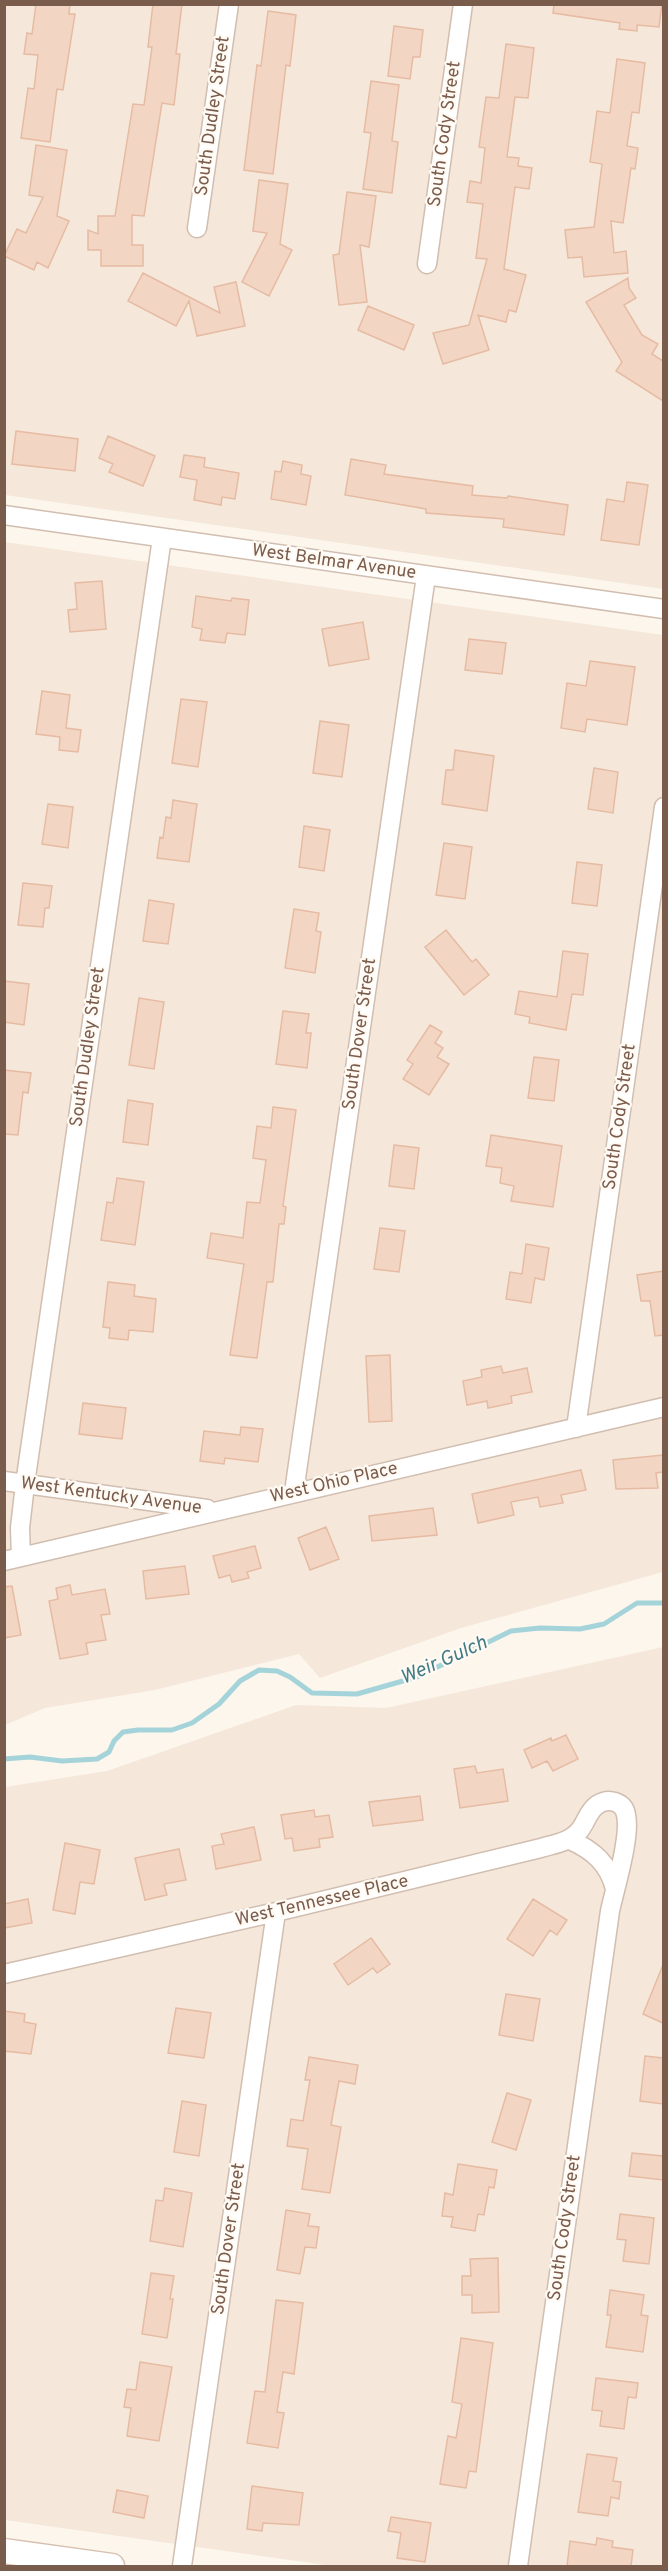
<svg xmlns="http://www.w3.org/2000/svg" width="668" height="2571" font-family="Overpass,sans-serif">
<rect width="100%" height="100%" fill="#fdf6ec"/>
<path fill="#f5e8da" d="M5 5H663V589L5 495Z
M5 542 663 635V1572L461 1628 320 1678 299 1654 155 1690 45 1708 5 1725Z
M663 1647V2566H332L5 2520V1787L107 1771 296 1705 386 1708Z"/>
<g fill="none" stroke-linecap="round" stroke-linejoin="round">
<path stroke="#a5d3da" stroke-width="5" d="M4 1759 30 1757 62 1761 97 1759 109 1752 114 1741 123 1732 138 1730H172L192 1723 219 1704 240 1681 259 1670 277 1671 290 1677 312 1693 357 1694 417 1677 511 1631 540 1628 580 1629 604 1624 637 1603H664"/>
</g>
<path fill="#f3d5c3" stroke="#e6bba3" stroke-width="1.5" d="M36 4H70L69 14H75L63 90 57 89 50 142 21 138 28 88 34 89 38 55 24 54 27 33 32 34Z
M153 4H182L176 54H180L174 105 162 103 144 216 132 215V245H143V266H101V250H88V230L98 234V216H115L133 104 144 105 152 47H148Z
M554 4H662L659 27 637 25V31L619 29 620 23 553 13Z
M268 11 296 15 290 66 286 65 273 174 244 170 257 65 261 66Z
M394 26 423 30 420 57H413L410 79 388 76Z
M506 44 534 48 528 98 515 97 507 157 519 158 518 166 532 168 529 189 515 187 504 269 526 275 516 312 509 310 506 322 478 315 489 350 443 364 433 333 469 325 487 259 476 258 483 204 467 202 470 181 481 183 485 148 479 147 486 97 499 98Z
M617 59 645 63 639 113 632 112 627 146 638 148 635 169 631 168 623 223 611 221 614 253 626 251 628 273 584 277 582 257 568 258 565 230 594 227 602 164 590 162 597 111 610 113Z
M371 81 399 85 392 141 398 142 392 193 363 189 371 133 364 132Z
M36 145 67 150 57 216 69 221 48 268 37 262 34 270 4 256 17 229 26 233 43 197 29 195Z
M259 180 288 184 280 244 292 250 269 296 242 282 267 233 253 231Z
M347 192 376 196 369 247 360 245 367 302 339 305 333 255 339 254Z
M143 273 220 313 214 287 236 282 245 326 197 336 189 301 176 326 128 301Z
M628 278 629 288 636 298 624 305 642 335 658 344 652 354 663 361V401L616 371 622 362 586 302Z
M368 306 414 325 404 350 358 330Z
M16 431 78 439 75 471 12 464Z
M108 436 155 456 143 486 109 472 113 464 99 458Z
M184 455 205 458 204 467 239 473 235 499 222 497 221 505 194 500 197 480 180 477Z
M351 459 386 465 384 474 473 486 472 495 507 498 508 496 568 505 564 535 503 527 504 519 426 513V509L345 495Z
M283 461 302 465 301 474 311 476 306 505 271 499 275 471 281 472Z
M627 482 648 485 639 545 601 540 607 499 624 502Z
M102 581 106 629 70 632 68 610 77 609 75 583Z
M196 596 231 601 232 598 249 600 245 635 227 633 225 643 200 640 202 629 192 627Z
M363 622 369 659 329 666 322 629Z
M469 639 506 643 502 674 465 670Z
M590 661 635 667 627 725 587 719 585 732 561 728 567 683 586 686Z
M42 691 70 695 66 728 81 730 78 752 59 750 60 737 36 734Z
M181 699 207 702 198 767 172 763Z
M320 721 349 725 342 777 313 773Z
M455 750 494 756 487 811 442 804 446 770H453Z
M594 768 618 772 613 813 588 809Z
M173 800 197 804 189 862 157 858 160 837 163 838 166 817 171 818Z
M48 804 73 807 68 848 42 844Z
M304 826 330 830 324 871 299 867Z
M444 843 472 847 465 899 436 895Z
M577 862 602 865 597 906 572 903Z
M23 883 52 886 49 908H45L43 927 18 925Z
M149 900 174 904 168 944 143 941Z
M294 909 319 913 316 931 321 932 315 973 285 968Z
M446 930 472 962 476 959 489 975 464 995 425 947Z
M563 951 588 954 583 995 572 994 566 1030 529 1023 530 1017 515 1014 519 991 557 997Z
M4 981 29 984 24 1025 4 1022Z
M139 998 164 1002 154 1069 129 1065Z
M283 1011 309 1014 306 1033H311L307 1068 276 1064Z
M430 1025 442 1032 435 1043 443 1048 437 1057 449 1064 429 1095 403 1079 413 1064 407 1060Z
M534 1057 559 1060 554 1101 528 1098Z
M4 1070 31 1073 28 1093 23 1092 18 1135 4 1134Z
M128 1100 153 1104 148 1145 123 1142Z
M273 1107 296 1110 283 1206 286 1207 284 1224H279L273 1282H267L257 1358 230 1355 244 1264 207 1258 211 1233 243 1238 247 1202 260 1203 266 1160 253 1158 257 1126 271 1128Z
M491 1135 562 1146 553 1207 511 1201 514 1186 500 1183 502 1168 486 1166Z
M394 1145 419 1148 414 1189 389 1186Z
M117 1178 144 1182 135 1245 101 1240 107 1202 113 1203Z
M380 1228 405 1231 399 1272 374 1269Z
M526 1244 549 1248 544 1280 535 1278 531 1303 506 1299 510 1272 522 1274Z
M663 1271V1335L655 1336 650 1301H641L637 1275Z
M108 1282 135 1285 134 1296 156 1299 153 1332 129 1330 128 1340 109 1338 110 1328 103 1327Z
M390 1355 392 1421 369 1422 366 1356Z
M501 1366 503 1373 527 1368 532 1392 511 1396 512 1403 488 1408 487 1401 467 1405 463 1381 482 1377 481 1370Z
M83 1403 126 1408 122 1439 79 1434Z
M241 1427 263 1429 258 1462 225 1458 224 1464 200 1461 204 1431 240 1435Z
M663 1455V1472L656 1473 658 1488 616 1489 613 1460Z
M581 1470 586 1490 561 1495 563 1503 540 1507 538 1497 511 1502 514 1515 478 1523 472 1494Z
M433 1508 437 1535 372 1541 369 1516Z
M326 1527 339 1559 310 1570 298 1538Z
M255 1546 261 1568 247 1572 249 1578 232 1582 230 1575 219 1578 213 1556Z
M185 1566 189 1594 146 1599 143 1571Z
M70 1585 72 1595 105 1589 110 1614 101 1615 106 1640 86 1643 88 1654 60 1659 49 1601 58 1599 56 1588Z
M12 1586 21 1635 4 1638V1587Z
M566 1735 578 1759 553 1771 547 1761 532 1768 524 1750 551 1738 552 1741Z
M475 1766 477 1773 503 1769 508 1801 460 1808 454 1769Z
M420 1796 423 1820 373 1826 369 1802Z
M314 1810 315 1817 329 1815 333 1837 319 1839 320 1847 294 1851 292 1838 285 1839 281 1815Z
M254 1827 261 1860 216 1869 212 1846 224 1844 221 1834Z
M65 1843 100 1850 94 1884 80 1882 75 1914 53 1910Z
M179 1849 186 1880 164 1884 167 1895 145 1900 135 1858Z
M28 1899 32 1923 4 1928V1904Z
M533 1899 567 1920 557 1935 550 1930 533 1956 507 1939Z
M371 1938 390 1964 377 1973 373 1968 348 1985 334 1964Z
M663 1965V2023L643 2014Z
M506 1994 540 1999 533 2041 499 2035Z
M176 2008 211 2013 204 2058 168 2053Z
M4 2011 25 2014 24 2022 36 2024 31 2054 4 2051Z
M645 2056 663 2058V2104L640 2101Z
M309 2057 358 2065 355 2084 339 2081 331 2125 341 2127 330 2193 302 2189 308 2149 287 2146 291 2119 303 2121 310 2080H305Z
M507 2093 531 2100 516 2150 492 2142Z
M182 2101 206 2105 199 2156 174 2152Z
M632 2153 663 2156V2180L629 2176Z
M458 2164 497 2170 494 2188 489 2187 484 2215 478 2214 475 2231 451 2227 453 2217 442 2216 445 2193 453 2195Z
M165 2188 192 2193 183 2247 150 2241 156 2200 163 2201Z
M286 2210 310 2214 308 2226 319 2227 316 2248 305 2247 300 2274 277 2270Z
M620 2214 654 2218 649 2264 623 2261 626 2240 617 2239Z
M498 2258 499 2312 472 2313V2295H462V2276H471L470 2259Z
M151 2273 174 2276 170 2299H173L167 2338 142 2334Z
M610 2290 644 2295 641 2315 648 2316 643 2352 606 2347 611 2315H607Z
M276 2300 303 2303 294 2374 283 2372 277 2412 284 2413 278 2448 247 2443 255 2391 265 2392Z
M461 2338 493 2343 476 2472 469 2471 466 2488 440 2484 448 2436 456 2438 462 2404 452 2402Z
M140 2362 172 2367 159 2441 127 2436 131 2408 124 2407 127 2389 136 2390Z
M596 2378 638 2383 636 2398 628 2397 624 2429 600 2426 602 2411 592 2410Z
M587 2454 617 2458 613 2481 621 2482 619 2499 611 2497 608 2516 578 2512Z
M252 2486 303 2493 299 2525 263 2523 262 2531 247 2529Z
M117 2490 148 2496 144 2518 113 2512Z
M391 2517 431 2523 425 2562 397 2558 401 2533 388 2531Z
M597 2538 613 2541 612 2547 633 2550 631 2566H567L570 2541 596 2545Z"/>
<g fill="none" stroke-linecap="round" stroke-linejoin="round">
<g stroke="#d1beb0" stroke-width="21">
<path id="street" d="M197 228 229 4
M427 264 463 4
M4 515 664 609
M576 1428 664 807
M4 1481 207 1509
M294 1492 426 576
M21 1557 20 1528 25 1484 162 538
M4 1561 664 1407
M570 1840C593 1850 609 1864 615 1889
M4 1974 276 1912 541 1848C554 1844 570 1842 579 1831 586 1823 588 1811 597 1805 603 1801 609 1800 615 1802 621 1804 625 1808 626 1815 631 1836 615 1888 610 1911L518 2566
M182 2566 276 1912"/>
</g>
<g stroke="#d6c0b0" stroke-width="27">
<path id="secondary" d="M4 2551 112 2566"/>
</g>
<use href="#street" stroke="#fff" stroke-width="18"/>
<use href="#secondary" stroke="#fff" stroke-width="24"/>
</g>
<g text-anchor="middle" dominant-baseline="central" stroke-width="4.5" stroke-linejoin="round" paint-order="stroke">
<g font-size="18" fill="#7a5c4d" stroke="#fffaf3">
<text transform="translate(213 116) rotate(-82)">South Dudley Street</text>
<text transform="translate(445 134) rotate(-82)">South Cody Street</text>
<text transform="translate(334 562) rotate(8)">West Belmar Avenue</text>
<text transform="translate(360 1034) rotate(-82)">South Dover Street</text>
<text transform="translate(88 1047) rotate(-82)">South Dudley Street</text>
<text transform="translate(620 1117) rotate(-82)">South Cody Street</text>
<text transform="translate(334 1483) rotate(-13)">West Ohio Place</text>
<text transform="translate(111 1496) rotate(8)">West Kentucky Avenue</text>
<text transform="translate(322 1901) rotate(-13)">West Tennessee Place</text>
<text transform="translate(565 2228) rotate(-82)">South Cody Street</text>
<text transform="translate(229 2239) rotate(-82)">South Dover Street</text>
</g>
<g font-size="20" font-style="italic" fill="#437c86" stroke="#fffaf3">
<text transform="translate(444 1661) rotate(-24)">Weir Gulch</text>
</g>
</g>
<rect width="668" height="2571" fill="none" stroke="#7a5c4d" stroke-width="12"/>
</svg>
